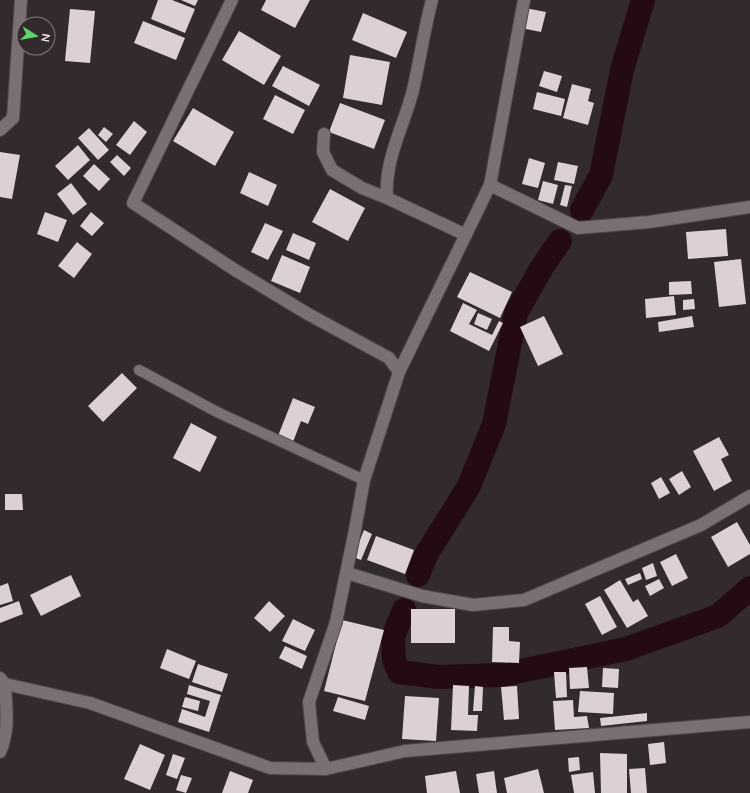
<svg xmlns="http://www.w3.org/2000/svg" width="750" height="793" font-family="Mulish,sans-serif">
<rect width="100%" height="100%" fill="#332a2d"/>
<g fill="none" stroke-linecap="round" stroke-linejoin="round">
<path stroke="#240a15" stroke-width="24" d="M582 210 601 175 622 70 643 0
M418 575 426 555 469 486 494 424 516 313 542 267 560 241
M404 610 393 637 394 660 399 672 439 677 501 675 626 649 718 616 750 588"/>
</g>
<path fill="#dcd0d4" d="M158 0H172L195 9 185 33 151 19Z
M181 0H198L195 6Z
M266 0H310L295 28 261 10Z
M525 8 546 12 541 32 521 28Z
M70 9 95 11 90 63 65 61Z
M363 13 407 32 396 58 352 40Z
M143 21 185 38 176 60 134 43Z
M239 31 281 56 264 85 222 60Z
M350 55 390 62 382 105 343 98Z
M283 66 320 85 309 106 272 86Z
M544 71 562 76 557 92 539 86Z
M572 84 591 89 588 101 594 103 588 125 563 118Z
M537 92 565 99 561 116 533 109Z
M275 95 305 110 293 134 263 119Z
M340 103 385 120 374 149 329 132Z
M193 108 234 132 215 166 173 141Z
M134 121 147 132 130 155 116 145Z
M104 127 113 134 106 142 98 135Z
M89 128 109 150 98 160 78 138Z
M78 145 90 160 68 180 55 166Z
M0 152 20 155 12 199 0 197Z
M117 155 131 168 124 176 110 162Z
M529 158 545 163 538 188 522 184Z
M558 162 578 166 574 184 554 180Z
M94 164 110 179 99 191 83 176Z
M249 172 277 185 268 206 240 193Z
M543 181 558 185 553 204 538 200Z
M71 183 87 204 73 215 57 194Z
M565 185 572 186 567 207 560 205Z
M330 189 365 208 348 241 312 222Z
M45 212 67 220 58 242 37 234Z
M91 212 104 223 92 236 80 226Z
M265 223 283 231 268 260 251 252Z
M726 229 728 256 688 259 686 232Z
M293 233 316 243 309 260 286 250Z
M77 242 92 254 74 278 58 266Z
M282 255 310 267 300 293 271 281Z
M741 259 746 304 719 307 714 262Z
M470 272 512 292 500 318 457 297Z
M691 281 692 294 669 295V282Z
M674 296 676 315 646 318 645 299Z
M694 299 695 309 683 310V300Z
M463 303 477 310 469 324 492 335 499 321 503 323 489 351 450 331Z
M478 313 492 319 487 330 474 324Z
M544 316 563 354 538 366 520 327Z
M692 316 694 327 659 332 658 322Z
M122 373 137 388 103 422 88 406Z
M293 398 315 407 308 424 301 421 293 442 278 436Z
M191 423 217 437 200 472 173 458Z
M719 437 729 455 721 459 732 481 714 491 693 451Z
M682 471 691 487 679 495 669 479Z
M661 477 670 493 659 499 651 483Z
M5 494H22L23 510H5Z
M737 522 750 545V554L728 567 711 537Z
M364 530 372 534 361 560 353 557Z
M376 536 414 550 405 574 367 560Z
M676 554 688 578 672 586 660 562Z
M653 563 657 576 646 580 642 568Z
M640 573 642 579 628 585 625 579Z
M71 575 81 596 41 616 30 595Z
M659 579 664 588 650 596 645 586Z
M620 580 633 602 638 599 648 616 627 628 604 590Z
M8 583 13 601 0 605V586Z
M600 596 617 627 602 635 585 604Z
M19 601 23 614 0 623V608Z
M269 601 285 616 270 632 254 618Z
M411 609H455V643H411Z
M293 619 315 630 305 651 282 641Z
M342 620 384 630 365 701 324 691Z
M493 627H509V641L520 642 519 663 492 662Z
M285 646 307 656 302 669 279 658Z
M167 649 196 661 189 679 160 668Z
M198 664 228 674 222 692 192 682Z
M587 667 589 688 570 689 569 668Z
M603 668 619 669 618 688 602 687Z
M554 672H566L567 697 556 698Z
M189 685 221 695 209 732 178 722 182 709 205 717 210 701 187 694Z
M453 685 469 686 468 715H478L477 731 451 730Z
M475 686 483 687 482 711H473Z
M517 686 519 719 504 720 501 687Z
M580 691 614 693 613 714 578 712Z
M405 696 439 698 436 741 402 739Z
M185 697 200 701 198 711 182 707Z
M338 697 369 706 365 720 333 711Z
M573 700 574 717 587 716 589 728 555 730 553 701Z
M647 713V721L601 726 600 718Z
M664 742 666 763 650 765 648 744Z
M140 744 165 755 150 790 124 779Z
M600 753 627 754V793H601Z
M173 754 185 758 177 779 166 775Z
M579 757 580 770 569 772 568 758Z
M645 768 647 793H631L629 769Z
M538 769 544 793H507L504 778Z
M230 771 253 780 248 793H222Z
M456 771 460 793H427L425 776Z
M494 771 497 793H479L476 774Z
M593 772 595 793H574L571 775Z
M181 775 192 778 186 793 176 790Z"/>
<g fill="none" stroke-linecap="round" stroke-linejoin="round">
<g stroke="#4e4749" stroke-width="12">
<path id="lane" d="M139 370 217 412 364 480"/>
</g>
<g stroke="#4e4749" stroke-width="14">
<path id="street" d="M232 0 133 203 235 270 308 314 389 358 399 372
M0 130 13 118 21 0
M324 134 323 152 332 170 362 188 387 198 466 235
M490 185 578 228 649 222 750 207
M387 198C384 160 404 126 413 90 420 60 424 30 432 0
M347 573 422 596 473 605 524 600 701 525 750 496
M0 678 5 684 90 703 270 768 326 769 405 751 750 722
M0 752C10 730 6 707 5 684
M326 769 313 742 309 702 336 622 355 530 364 480 399 372 490 185 524 0"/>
</g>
<use href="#lane" stroke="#7a7073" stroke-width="10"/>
<use href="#street" stroke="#7a7073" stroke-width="12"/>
</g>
<g transform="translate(36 36) rotate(101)"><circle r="19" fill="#332a2d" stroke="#7f787a"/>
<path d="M0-3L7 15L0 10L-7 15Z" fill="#5ed56c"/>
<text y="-6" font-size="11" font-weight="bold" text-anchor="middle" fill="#f2ecee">N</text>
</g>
</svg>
